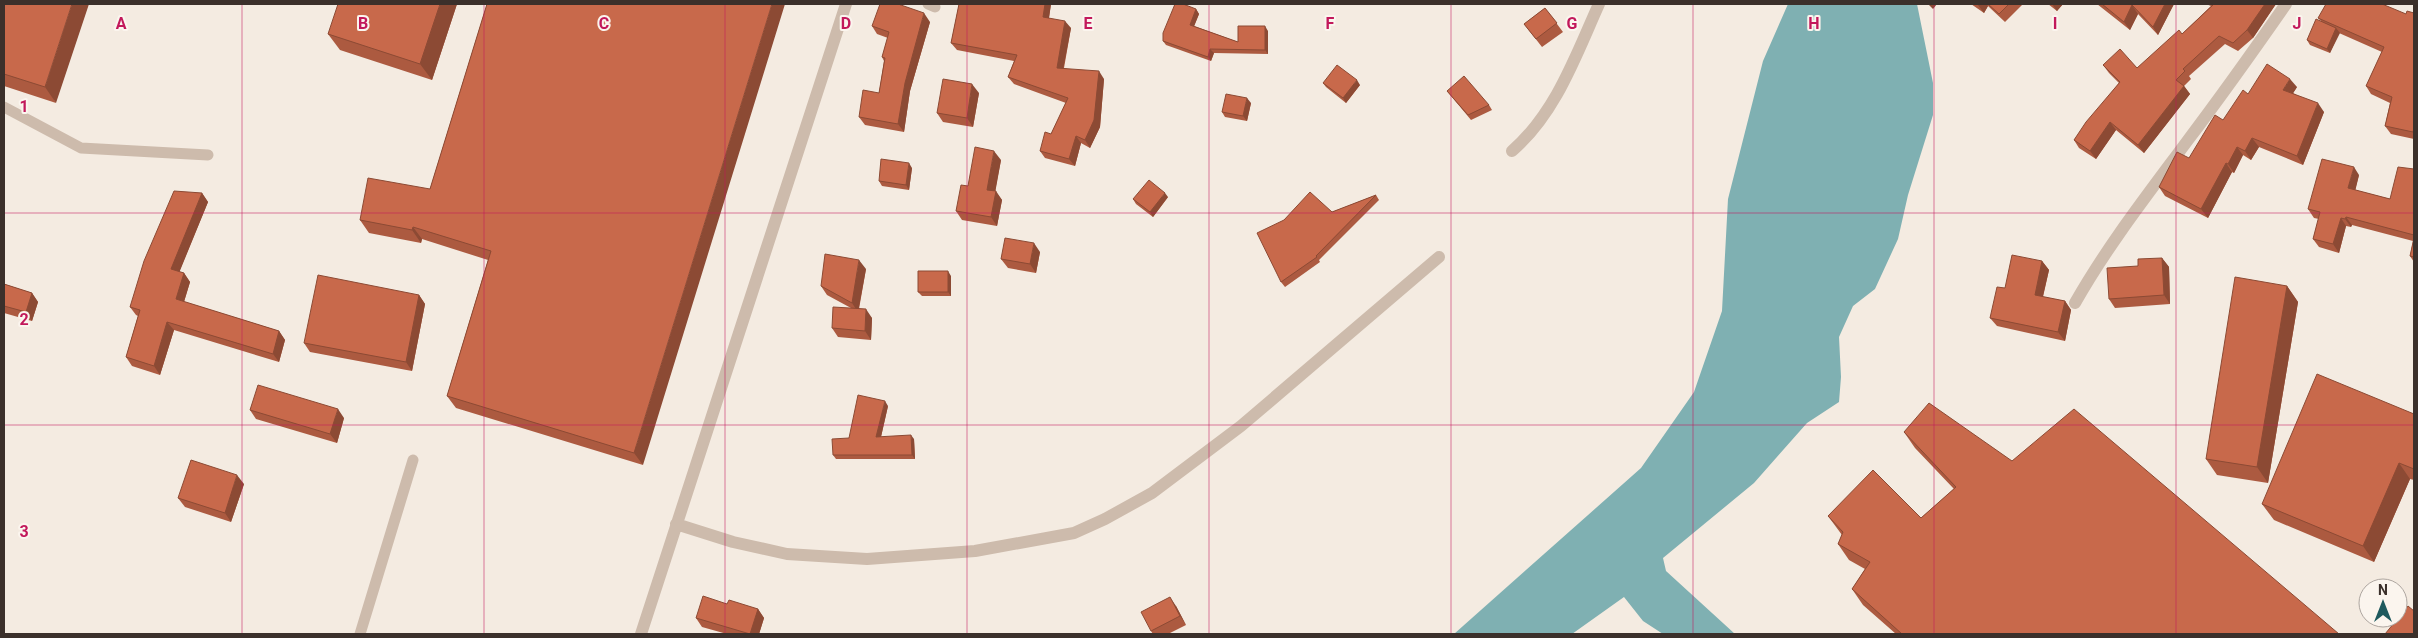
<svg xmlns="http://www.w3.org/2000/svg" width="2418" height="638" font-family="Roboto,sans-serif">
<rect width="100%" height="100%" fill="#f4ebe1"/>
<path fill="#7fb0b2" d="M1788 4H1917L1933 83V115L1908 195 1898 239 1875 289 1853 306 1839 337 1841 377 1839 402 1807 423 1754 483 1663 558 1666 571 1735 634H1663L1643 621 1624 597 1572 634H1454L1641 468 1694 392 1722 311 1728 199 1763 61Z"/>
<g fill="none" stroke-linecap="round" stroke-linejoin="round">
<path stroke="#cdbbac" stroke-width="11" d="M928 4 935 7
M4 107 81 148 208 155
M360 634 413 460"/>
<path stroke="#cdbbac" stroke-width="12" d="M1512 151C1556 113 1576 55 1599 4
M2075 303C2108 245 2148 194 2188 140 2222 95 2254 50 2286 4
M676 524 733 542 787 554 867 559 975 551 1074 533 1105 519 1152 493 1241 426 1439 257
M641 634 846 4"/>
</g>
<path fill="#ac5a40" d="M4 4 56 103 4 86Z
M457 4 432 80 340 50 328 34Z
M487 4 643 465 456 408 447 396 488 260 422 239 421 243 369 233 360 220 430 189Z
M959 4H1051L1049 18 1071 28 1064 68 1104 79 1100 127 1090 148 1081 143 1075 166 1045 158 1040 151 1051 134 1066 103 1014 84 1008 77 1014 61 957 50 951 43Z
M1971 4H2023L2005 22 1988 6 1984 13Z
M2048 4H2063L2057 11Z
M2097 4H2174L2158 35 2138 14 2130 30Z
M2206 4H2276L2253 38 2238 51 2225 44 2189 76 2191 79 2184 86 2190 94 2144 153 2116 130 2096 159 2079 148 2074 140 2119 83 2109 73 2103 65 2137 68 2182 34 2211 6Z
M1545 8 1563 32 1542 47 1524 24Z
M1196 9 1199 14 1194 26 1238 42 1268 31V54L1214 53 1211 61 1166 45 1163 41Z
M2414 13V139L2391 134 2385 126 2390 103 2371 94 2366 86 2382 52 2339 33 2330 53 2310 45 2307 40 2321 21 2318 18 2406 14Z
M930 22 910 91 904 132 865 125 859 117 879 93 884 61 882 57 888 38 877 34 872 26Z
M1323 83 1360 85 1346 103 1326 87Z
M2297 87 2293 93 2324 112 2303 165 2259 147 2251 160 2243 155 2234 173 2232 172 2208 218 2165 196 2159 187 2189 158 2223 120 2248 94Z
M1447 91 1489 105 1492 110 1471 120Z
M979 93 973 127 943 122 937 113Z
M1251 103 1247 121 1225 117 1222 112Z
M1001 160 995 191 1002 200 997 226 962 220 956 211 968 186Z
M912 168 909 190 882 186 879 181Z
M2414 169V262L2410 256 2413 241 2352 225 2351 227 2346 226 2339 253 2319 247 2313 239 2319 219 2314 218 2308 209 2359 175 2355 190 2390 199Z
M202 193 208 202 179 272 184 273 190 282 184 302 279 331 285 340 279 362 174 330 160 375 132 366 126 357 138 316 136 315 130 307Z
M1376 195 1379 200 1319 260 1320 262 1285 287 1281 282 1332 212Z
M1168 197 1153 217 1136 204 1133 199Z
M1040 252 1036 273 1008 268 1001 259Z
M2162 258 2169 267 2170 304 2115 308 2109 299 2138 266Z
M2042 261 2049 270 2043 297 2065 301 2071 310 2065 341 1997 326 1990 318 2005 288Z
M866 269 859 309 872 318 871 340 838 337 832 328 851 308 827 295 821 286Z
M951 276V296H922L918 292Z
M4 284 32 293 38 302 32 321 4 313Z
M2287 286 2298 302 2268 483 2217 475 2206 459Z
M419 295 425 304 412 371 310 352 304 343Z
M888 406 881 437 914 439 915 459H836L833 455 849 438Z
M250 410 344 418 337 443 256 419Z
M2414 414V480L2410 479 2374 562 2274 520 2262 504Z
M1904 432 2012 461 2339 634H1896L1863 605 1852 589 1865 569 1849 560 1838 544 1842 535 1828 516 1921 518 1954 489 1915 448Z
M244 484 231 522 185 507 178 498Z
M727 604 758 609 764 618 759 634H727L702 627 696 618Z
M1176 606 1186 625 1168 634H1153L1151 631Z"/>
<path fill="#8c4a34" d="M72 4H89L56 103 45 87Z
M440 4H457L432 80 420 64Z
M772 4H785L643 465 634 453Z
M1045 4H1051L1048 24 1043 17Z
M1930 4H1937L1933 9 1929 5Z
M1979 4H1986L1988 6 1984 13 1978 5Z
M2052 4H2063L2057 11Z
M2165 4H2174L2158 35 2153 27Z
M2265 4H2276L2253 38 2247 30Z
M2132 5 2138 14 2130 30 2124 22Z
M1196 9 1199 14 1193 29 1190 25Z
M924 13 930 22 910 91 904 132 898 124 905 83Z
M1065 21 1071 28 1062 75 1057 68Z
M1265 26 1268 31V54L1265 50Z
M2336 28 2340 33 2330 53 2327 49Z
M1210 49 1214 53 1211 61 1208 57Z
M1099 71 1104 79 1100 127 1090 148 1085 140Z
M2290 79 2297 87 2290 98 2283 90Z
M1357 80 1360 85 1346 103 1343 98Z
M972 84 979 93 973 127 967 118Z
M2184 86 2190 94 2144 153 2138 145Z
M1247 98 1251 103 1247 121 1243 116Z
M2318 103 2324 112 2303 165 2297 156Z
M2110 122 2116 130 2096 159 2090 151Z
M1076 136 1081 143 1075 166 1069 159Z
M2252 138 2259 147 2251 160 2245 151Z
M2237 147 2243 155 2234 173 2228 164Z
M994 151 1001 160 994 199 987 190Z
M909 163 912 168 909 190 906 185Z
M2226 163 2232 172 2208 218 2201 209Z
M2354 167 2359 175 2354 196 2348 188Z
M996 191 1002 200 997 226 991 217Z
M202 193 208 202 177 278 171 269Z
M1165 193 1168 197 1153 217 1150 212Z
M2346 217 2352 225 2351 227 2345 219Z
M2341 218 2346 226 2339 253 2333 244Z
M413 227 422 239 421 243 412 230Z
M1034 243 1040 252 1036 273 1030 264Z
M2162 258 2169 267 2170 304 2164 295Z
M859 260 866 269 858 312 852 303Z
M2042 261 2049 270 2041 304 2035 295Z
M948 271 951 276V296L948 292Z
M184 273 190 282 182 308 176 299Z
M2287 286 2298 302 2268 483 2257 467Z
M32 293 38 302 32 321 26 312Z
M419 295 425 304 412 371 406 362Z
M2065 301 2071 310 2065 341 2058 332Z
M866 309 872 318 871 340 865 331Z
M167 322 174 330 160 375 154 366Z
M279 331 285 340 279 362 273 354Z
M885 401 888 406 880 441 876 437Z
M338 409 344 418 337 443 330 434Z
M911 435 914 439 915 459 912 455Z
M2399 463 2410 479 2374 562 2363 546Z
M237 475 244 484 231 522 225 513Z
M1170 597 1176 606 1186 625 1180 616Z
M758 609 764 618 759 634H750Z"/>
<path fill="#c8694b" stroke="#8c4a34" d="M4 4H72L45 87 4 74Z
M338 4H440L420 64 328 34Z
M487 4H772L634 453 447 396 491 251 413 227 412 230 360 220 368 178 430 189Z
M880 4H898L924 13 905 83 898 124 859 117 863 90 879 93 885 58 882 57 889 32 872 26Z
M959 4H1045L1043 17 1065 21 1057 68 1099 71 1094 120 1085 140 1076 136 1069 159 1040 151 1045 132 1051 134 1068 98 1008 77 1017 55 951 43Z
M1175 4H1183L1196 9 1190 25 1238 42V26H1265V50L1210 49 1208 57 1163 41V33Z
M1988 4H2009L1999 14Z
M2102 4H2165L2153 27 2132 5 2124 22Z
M2214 4H2265L2247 30 2233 43 2219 36 2183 69 2185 71 2176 80 2184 86 2138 145 2110 122 2090 151 2074 140 2086 122 2120 82 2103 65 2120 49 2137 68 2179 30 2182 34Z
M2326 4H2382L2406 14 2407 11 2414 13V128L2413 132 2385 126 2392 97 2366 86 2384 47 2318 18Z
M1545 8 1557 23 1536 39 1524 24Z
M2316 19 2336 28 2327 49 2307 40Z
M2267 64 2290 79 2283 90 2318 103 2297 156 2252 138 2245 151 2237 147 2228 164 2226 163 2201 209 2159 187 2177 152 2189 158 2215 115 2223 120 2243 90 2248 94Z
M1337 65 1357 80 1343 98 1323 83Z
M1464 76 1489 105 1468 115 1447 91Z
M943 79 972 84 967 118 937 113Z
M1226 94 1247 98 1243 116 1222 112Z
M975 147 994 151 987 190 996 191 991 217 956 211 961 185 968 186Z
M881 159 909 163 906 185 879 181Z
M2322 159 2354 167 2348 188 2390 199 2398 167 2414 169V235L2346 217 2345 219 2341 218 2333 244 2313 239 2320 212 2308 209Z
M1149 180 1165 193 1150 212 1133 199Z
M174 191 202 193 171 269 184 273 176 299 279 331 273 354 167 322 154 366 126 357 140 310 130 307 144 261Z
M1310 192 1332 212 1376 195 1316 256 1317 257 1281 282 1257 233 1284 220Z
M1005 238 1034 243 1030 264 1001 259Z
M2414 238V257L2410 256Z
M825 254 859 260 852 303 821 286Z
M2012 255 2042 261 2035 295 2065 301 2058 332 1990 318 1997 287 2005 288Z
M2162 258 2164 295 2109 299 2107 268 2138 266V259Z
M918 271H948V292H918Z
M318 275 419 295 406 362 304 343Z
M2235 277 2287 286 2257 467 2206 459Z
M4 284 32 293 26 312 4 306Z
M833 307 866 309 865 331 832 328Z
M2317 374 2414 414V469L2399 463 2363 546 2262 504Z
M258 385 338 409 330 434 250 410Z
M858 395 885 401 876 437 911 435 912 455H833L832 439 849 438Z
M1929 403 2012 461 2074 409 2339 634H1902L1852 589 1870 562 1838 544 1843 532 1828 516 1873 470 1921 518 1956 487 1904 432Z
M191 460 237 475 225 513 178 498Z
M703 596 727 604 729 600 758 609 750 634 696 618Z
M1170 597 1180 616 1151 631 1141 612Z
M2408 606 2414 611V634H2385Z"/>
<path fill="none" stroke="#c2185b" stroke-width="1" stroke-opacity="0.55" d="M242 4V634M484 4V634M725 4V634M967 4V634M1209 4V634M1451 4V634M1693 4V634M1934 4V634M2176 4V634M4 213H2414M4 425H2414"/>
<g font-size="16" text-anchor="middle" font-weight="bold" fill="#c2185b" stroke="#fbf5ee" stroke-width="4" stroke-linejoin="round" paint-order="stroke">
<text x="121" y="29">A</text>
<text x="363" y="29">B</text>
<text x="604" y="29">C</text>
<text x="846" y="29">D</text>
<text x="1088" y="29">E</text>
<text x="1330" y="29">F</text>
<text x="1572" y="29">G</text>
<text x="1814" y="29">H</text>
<text x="2055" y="29">I</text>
<text x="2297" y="29">J</text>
<text x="24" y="112">1</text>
<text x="24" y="325">2</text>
<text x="24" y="537">3</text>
</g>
<rect width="2418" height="638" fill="none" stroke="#3b302b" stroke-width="10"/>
<g transform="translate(2383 603)"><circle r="24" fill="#fbf5ee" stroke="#aea6a0"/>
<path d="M0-4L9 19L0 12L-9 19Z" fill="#1f5a5e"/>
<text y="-8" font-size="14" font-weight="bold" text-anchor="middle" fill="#3b302b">N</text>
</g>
</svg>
